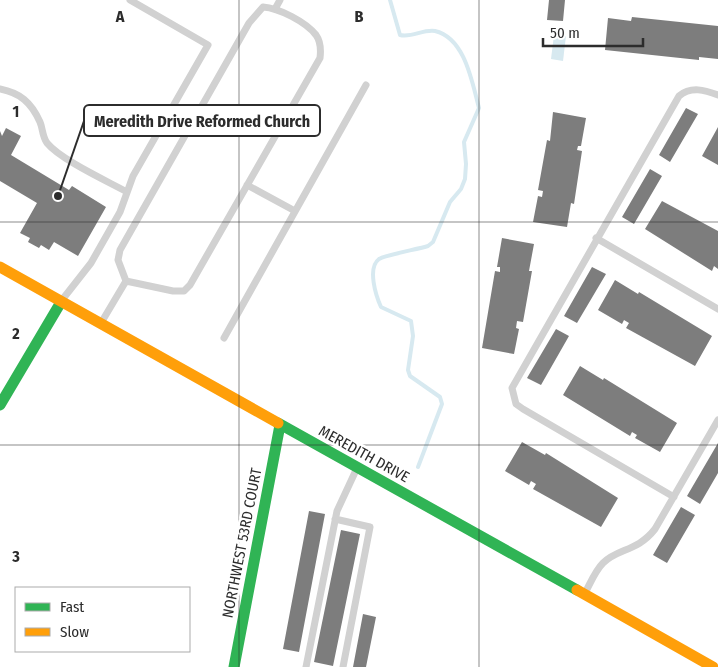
<svg xmlns="http://www.w3.org/2000/svg" width="718" height="667" font-family="'Fira Sans Condensed',sans-serif">
<rect width="100%" height="100%" fill="#fff"/>
<path fill="#d7e9f0" d="M554 35 566 36 563 61 551 59Z"/>
<g fill="none" stroke-linecap="round" stroke-linejoin="round">
<path stroke="#d7e9f0" stroke-width="4" d="M390 0 400 35C412 38 423 29 435 31 465 38 472 82 479 108L464 142 466 164 465 179 461 189 450 202 433 242 428 246C419 249 385 255 379 259 367 268 376 296 381 307L411 321 413 336 408 370 410 376 440 397 442 404 418 467"/>
</g>
<path fill="#7d7d7d" d="M549 0H565L563 21 547 20Z
M632 17 718 26V59L699 57V60L605 50 608 18 631 21Z
M686 108 698 114 670 162 659 155Z
M553 112 586 118 581 146H578L577 150 582 151 574 204 571 203 567 227 533 222 538 196 542 197 543 191 538 190 547 140 550 141Z
M718 127V165L702 156Z
M6 128 21 136 11 155 69 190 72 186 106 207 78 256 54 242 49 250 41 245 39 248 28 242 30 238 20 233 37 203 0 181V131L2 136Z
M650 169 662 176 634 224 622 217Z
M662 201 718 231V269L714 266 712 271 645 229Z
M502 238 534 244 529 271H532L523 322 517 321 516 328 519 329 514 354 482 348 495 271 500 272V267H497Z
M592 267 606 274 577 323 564 316Z
M615 280 638 294 639 292 712 336 695 366 626 328 629 323 624 320 622 324 598 310Z
M556 329 569 336 541 385 527 378Z
M580 366 603 380 604 378 677 423 660 452 635 438 637 435 632 432 630 436 563 395Z
M522 442 545 455 546 453 618 498 601 527 533 489 536 484 531 481 529 485 505 471Z
M718 443V473L700 504 687 496Z
M681 507 695 515 667 563 653 555Z
M309 511 325 514 299 652 283 649Z
M341 530 360 534 333 666 314 662Z
M363 614 376 617 366 667H353Z"/>
<g fill="none" stroke-linecap="round" stroke-linejoin="round">
<path stroke="#d1d1d1" stroke-width="7" d="M263 7C279 8 306 22 316 35 321 42 321 50 320 58L190 285 184 291H173L126 281 118 260 120 250 249 23Z
M275 9 280 0
M0 89C20 93 31 102 40 122 43 129 42 136 47 143 61 160 107 181 127 192
M247 185 295 211
M596 238 718 309
M62 300 91 263 120 212 133 176 208 45 130 0
M101 323 126 281
M224 338 366 85
M674 497 523 409 516 404 512 388 679 96C691 86 705 90 718 95
M335 519 370 527 343 667
M585 593C590 584 595 571 603 563 618 548 637 552 655 529L718 420
M306 667 337 511 357 468"/>
<path stroke="#30b455" stroke-width="11" d="M0 405 61 302
M278 423 577 590
M234 667 280 425"/>
<path stroke="#ff9f0a" stroke-width="11" d="M0 267 278 423
M577 590 713 667"/>
</g>
<path fill="none" stroke="#2c2c2c" stroke-width="1" stroke-opacity="0.55" d="M239 0V667M479 0V667M0 222H718M0 445H718"/>
<g text-anchor="middle" dominant-baseline="central" stroke-width="5" stroke-linejoin="round" paint-order="stroke">
<g font-size="15" fill="#2c2c2c" stroke="#fff">
<text transform="translate(364 454) rotate(29)">MEREDITH DRIVE</text>
<text transform="translate(242 543) rotate(-79)">NORTHWEST 53RD COURT</text>
</g>
</g>
<g font-size="16" text-anchor="middle" font-weight="bold" fill="#2c2c2c" stroke="#fff" stroke-width="5" stroke-linejoin="round" paint-order="stroke">
<text x="120" y="22">A</text>
<text x="359" y="22">B</text>
<text x="16" y="117">1</text>
<text x="16" y="339">2</text>
<text x="16" y="562">3</text>
</g>
<path fill="none" stroke="#2c2c2c" stroke-width="2" d="M58 196L84 121"/>
<circle fill="#2c2c2c" stroke="#fff" stroke-width="2" cx="58" cy="196" r="5"/>
<rect fill="#fff" stroke="#2c2c2c" stroke-width="2" x="84" y="105" width="236" height="31" rx="5"/>
<g font-size="16" text-anchor="middle" font-weight="bold" fill="#2c2c2c">
<text x="202" y="127">Meredith Drive Reformed Church</text>
</g>
<rect x="15" y="587" width="175" height="65" fill="#ffffff" stroke="#ababab"/>
<rect x="25" y="603" width="25" height="8" fill="#30b455" stroke="#ababab"/>
<text x="60" y="612" font-size="15" fill="#2c2c2c">Fast</text>
<rect x="25" y="628" width="25" height="8" fill="#ff9f0a" stroke="#ababab"/>
<text x="60" y="637" font-size="15" fill="#2c2c2c">Slow</text>
<path d="M543 38v8h100v-8" fill="none" stroke="#2c2c2c" stroke-width="2.5"/>
<text x="550" y="38" font-size="15" fill="#2c2c2c" stroke="#ffffff" stroke-width="4" paint-order="stroke">50 m</text>
</svg>
